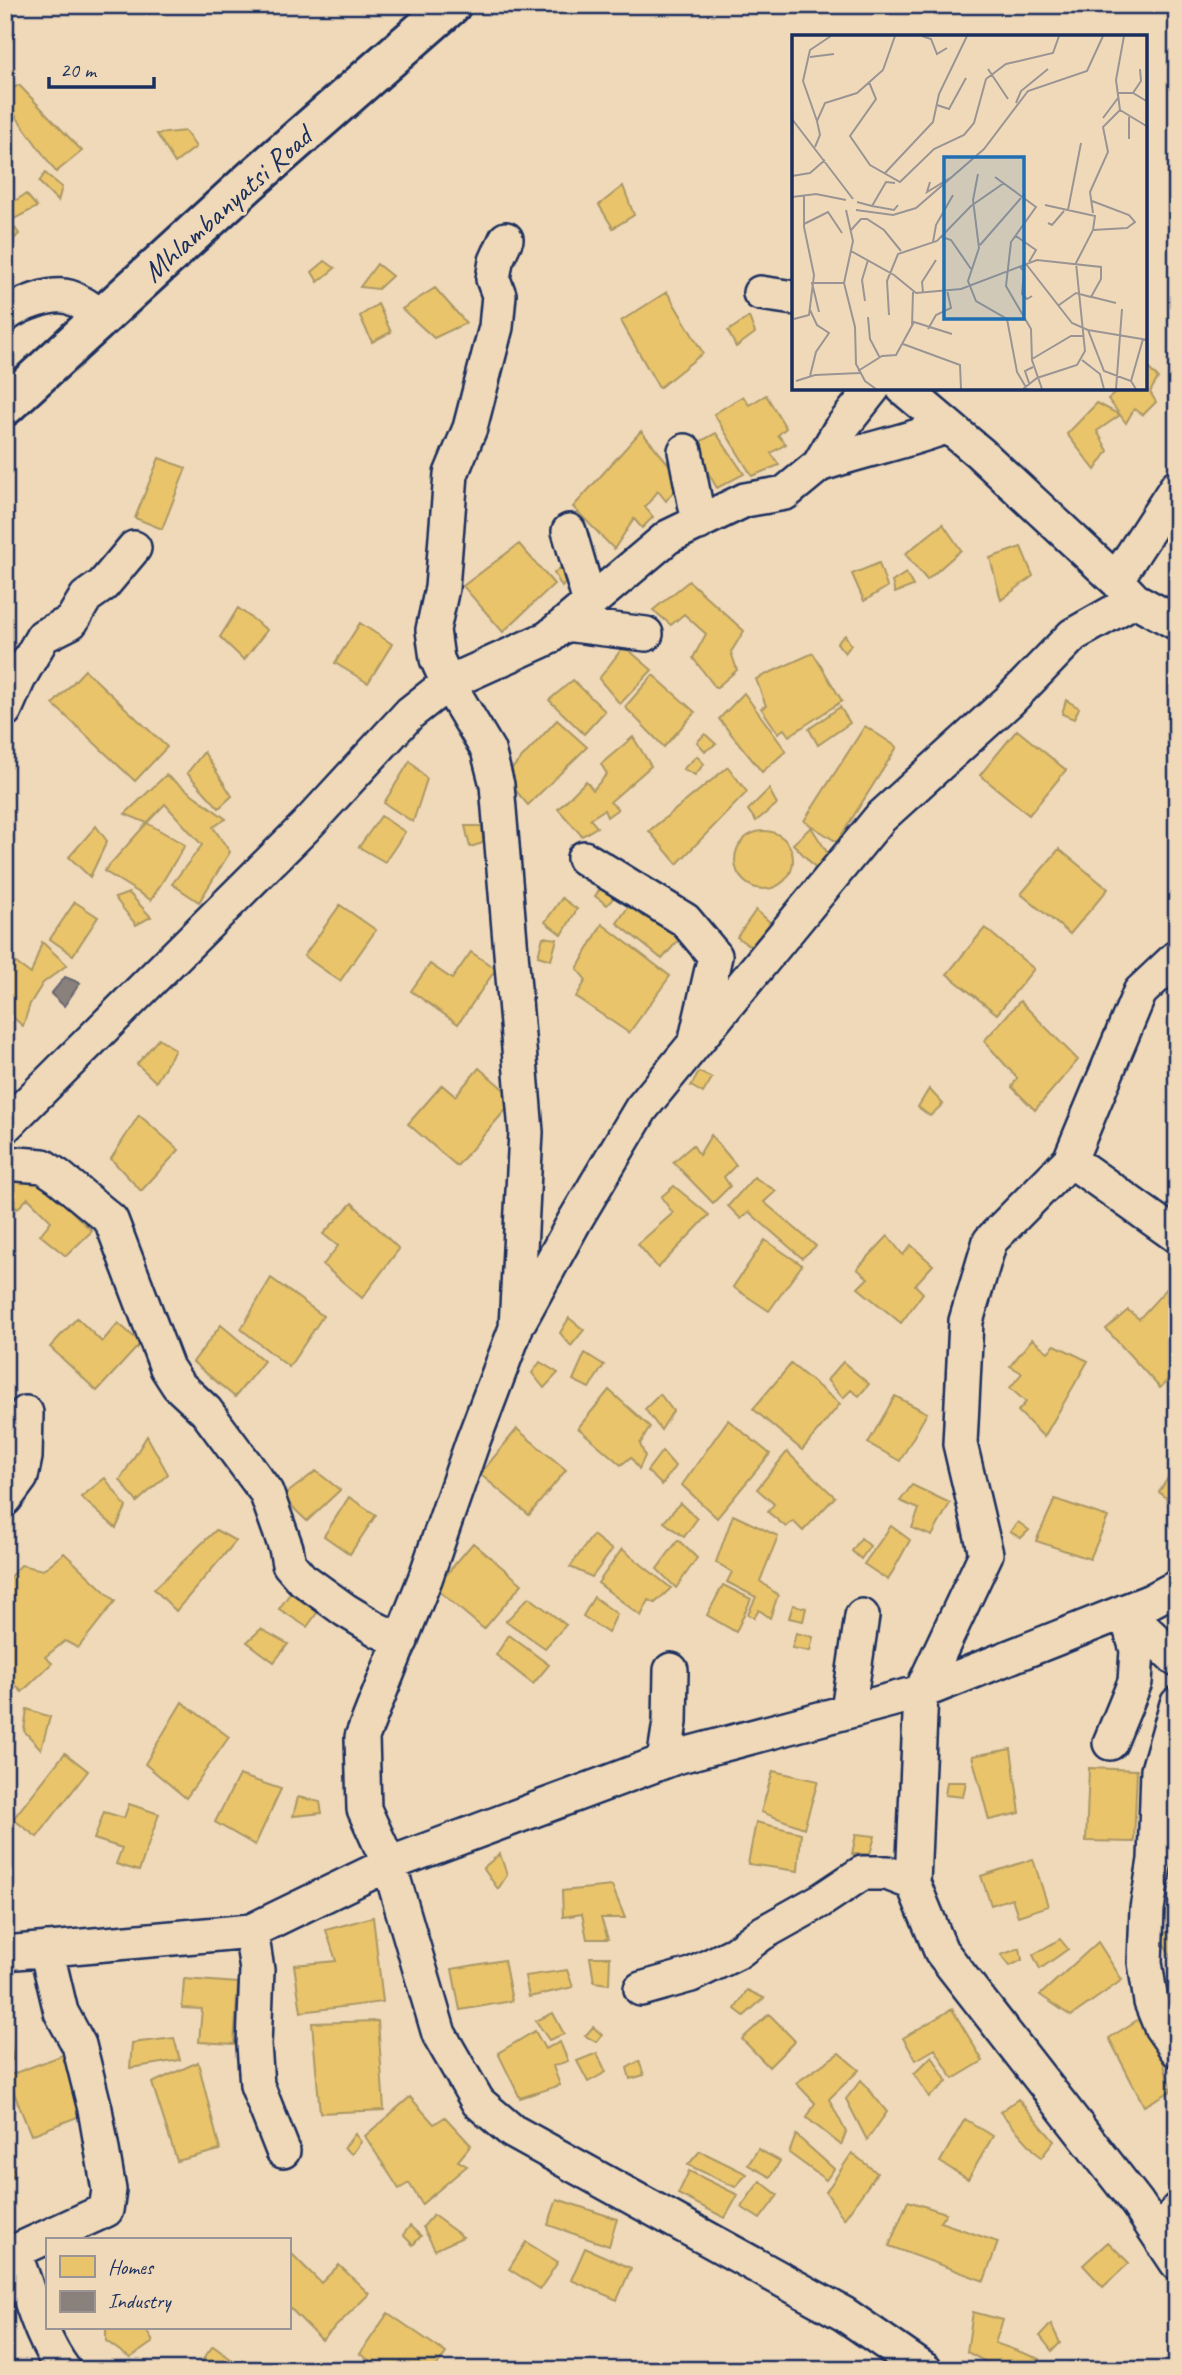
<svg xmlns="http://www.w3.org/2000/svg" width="1182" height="2375" viewBox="0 0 1182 2375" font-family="Caveat,sans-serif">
<rect width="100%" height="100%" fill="#efd9b8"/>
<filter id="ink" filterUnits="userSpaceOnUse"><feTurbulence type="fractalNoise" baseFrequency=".0143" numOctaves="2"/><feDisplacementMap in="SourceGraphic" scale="14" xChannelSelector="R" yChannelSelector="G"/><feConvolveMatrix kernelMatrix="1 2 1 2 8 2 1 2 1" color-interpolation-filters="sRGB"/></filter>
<g filter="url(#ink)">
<path fill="#e9c46a" stroke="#ab9766" stroke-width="2" d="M19,85L82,151L56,172L5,101V92Z
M185,131L196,147L175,163L157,134Z
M45,173L62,187L58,201L39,182Z
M623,186L634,215L613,228L599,205Z
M26,194L37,207L10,221L19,234L5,248V207Z
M325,261L335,268L318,282L312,272Z
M377,264L392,276L378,289L360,287Z
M435,288L466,323L434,338L402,309Z
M667,292L703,353L659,388L621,321Z
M378,304L391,332L372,342L360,316Z
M749,317L755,333L736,347L728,331Z
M1145,365L1158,378L1150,392L1156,402L1143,415L1134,409L1126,423L1108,399L1119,390L1118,388H1145Z
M766,395L786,428L778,435L786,444L771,453L779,465L752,476L714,414L743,396L749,405Z
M1097,403L1120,415L1097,431L1108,451L1095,470L1067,434Z
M641,431L682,480L666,501L658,491L645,507L653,517L642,528L634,519L614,549L573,507Z
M716,433L744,474L717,488L692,446Z
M159,458L186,468L162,529L135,518Z
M943,524L961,550L927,580L905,554Z
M519,544L554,584L503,632L463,586Z
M1021,547L1033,576L1001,600L990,558Z
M566,563L572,574L562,587L554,573Z
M879,563L887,587L864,601L852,574Z
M906,573L913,586L895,593L892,582Z
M689,581L744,631L731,652L737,670L716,688L693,658L706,634L684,614L671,625L653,610Z
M238,608L267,630L244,660L220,637Z
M360,623L392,644L368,683L335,663Z
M845,635L851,645L845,653L837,643Z
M624,646L652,670L620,704L599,679Z
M813,653L842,701L789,736L784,729L778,733L761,708L766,706L756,679Z
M85,670L167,747L135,781L53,704Z
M653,675L695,712L664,747L625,707Z
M573,680L605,711L584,734L549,700Z
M744,693L786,751L762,772L719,719Z
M1066,700L1079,708L1074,719L1062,714Z
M840,707L850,723L818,745L809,729Z
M557,720L587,747L528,805L504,777Z
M865,726L897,747L837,842L804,821Z
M1017,730L1066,770L1029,815L980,775Z
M705,734L716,744L705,751L697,742Z
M633,737L651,766L610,802L618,809L607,817L604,810L590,819L597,827L582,836L558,809L586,781L593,790L607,774L601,764Z
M204,752L232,796L219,808L187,773Z
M697,756L704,764L695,775L683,769Z
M410,761L427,779L413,822L384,803Z
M728,767L747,792L677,864L649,831Z
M166,775L226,819L213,827L230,852L199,902L172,884L202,845L165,804L147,823L125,814Z
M769,789L777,804L756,821L748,810Z
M381,816L405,832L385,862L359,847Z
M147,823L185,845L151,900L104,871Z
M96,826L107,841L90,877L69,857Z
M465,826H482L483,843L470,847Z
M811,827L830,857L818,870L793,844Z
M735 860a29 29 0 1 1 58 0a29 29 0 1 1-58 0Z
M1059,849L1108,889L1070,934L1021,894Z
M606,881L617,894L607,905L595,896Z
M129,893L151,917L136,925L115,898Z
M635,897L682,936L662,959L617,923Z
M562,898L577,909L562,935L545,922Z
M75,902L98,917L73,955L50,939Z
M340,905L376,930L340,981L304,956Z
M756,910L771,923L752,948L737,937Z
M602,924L670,976L629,1033L576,997L586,980L577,969Z
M985,928L1034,969L997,1014L947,974Z
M543,937L557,939L551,960L538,956Z
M42,942L67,965L43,983L30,1004L23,1026L8,1013L5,1017V955L31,974Z
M471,952L496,969L458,1024L411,991L430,964L452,979Z
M1020,1001L1078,1060L1035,1110L1012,1087L1017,1078L984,1041Z
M159,1038L175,1050L156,1082L137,1064Z
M479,1068L515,1099L457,1166L408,1124L442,1085L455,1096Z
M699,1072L712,1078L703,1093L691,1086Z
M929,1089L943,1104L930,1116L918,1107Z
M139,1115L179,1150L141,1191L111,1159Z
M711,1135L736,1165L724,1177L730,1186L713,1203L673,1162L693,1145L699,1155Z
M26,1167L92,1231L66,1256L40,1235L51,1221L28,1198L17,1209L5,1197V1181Z
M754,1177L776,1191L764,1202L816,1246L802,1258L749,1212L741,1219L728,1206Z
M674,1186L709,1215L658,1268L638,1244L673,1213L661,1197Z
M352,1203L399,1249L362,1298L323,1265L338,1246L323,1234Z
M888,1236L903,1255L911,1245L933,1265L915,1285L923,1293L901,1323L858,1288L868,1278L857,1269Z
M765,1240L802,1265L769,1311L733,1287Z
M271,1278L323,1316L289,1367L241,1329Z
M1171,1284L1177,1292V1319L1173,1322L1177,1326V1371L1160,1388L1106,1329L1128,1310L1139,1319Z
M77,1318L102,1342L118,1323L141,1343L97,1391L50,1347Z
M569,1318L584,1330L571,1346L560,1333Z
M221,1325L264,1361L235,1397L193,1362Z
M1032,1339L1048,1352L1055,1345L1088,1361L1044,1437L1018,1411L1026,1402L1010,1388L1022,1373L1010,1366Z
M585,1353L604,1365L589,1388L573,1380Z
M540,1362L558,1373L544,1388L532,1373Z
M843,1362L869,1384L859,1396L851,1390L843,1398L827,1380Z
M791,1364L840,1404L802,1450L753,1409Z
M609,1390L650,1427L640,1444L645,1456L639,1469L631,1457L621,1465L578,1428Z
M660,1394L673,1411L661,1430L645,1409Z
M895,1396L927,1413L900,1461L868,1443Z
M728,1420L770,1454L717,1518L682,1485Z
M517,1429L566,1470L529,1515L480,1474Z
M147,1436L168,1474L137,1502L120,1480Z
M662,1451L675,1466L662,1485L647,1471Z
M787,1452L835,1497L803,1531L793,1521L786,1527L768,1512L774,1504L757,1489Z
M1177,1464V1506L1159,1492Z
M316,1471L340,1490L307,1521L282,1497Z
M105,1478L126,1507L116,1528L81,1497Z
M912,1485L950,1503L932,1536L912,1528L919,1509L900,1501Z
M349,1497L376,1515L350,1554L324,1536Z
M1055,1499L1108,1517L1090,1559L1036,1541Z
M680,1503L697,1519L684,1537L664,1522Z
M733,1515L778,1536L760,1581L778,1595L770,1618L759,1610L754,1618L748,1614L756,1597L727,1582L732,1572L716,1562Z
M1018,1522L1029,1530L1021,1538L1010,1532Z
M891,1526L910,1540L888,1580L864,1564Z
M216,1530L236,1541L176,1611L154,1589Z
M593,1535L612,1550L592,1577L570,1567Z
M861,1538L870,1546L861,1559L852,1551Z
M678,1540L697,1558L676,1588L657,1569Z
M473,1543L522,1584L484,1629L435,1588Z
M622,1549L671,1588L655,1603L649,1600L641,1616L598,1583Z
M64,1553L115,1601L78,1648L65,1641L45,1657L52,1663L22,1692L5,1675V1582L21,1565L43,1570Z
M723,1585L751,1599L736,1632L707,1615Z
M291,1592L319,1610L307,1627L279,1609Z
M529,1597L566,1625L545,1648L506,1621Z
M594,1597L617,1614L608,1633L583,1616Z
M793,1605L806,1608L803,1621L789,1618Z
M261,1629L288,1644L274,1662L247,1642Z
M796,1633L813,1637L810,1651L792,1648Z
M509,1635L549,1665L533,1684L496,1655Z
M182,1702L229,1737L186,1798L145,1764Z
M27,1709L50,1717L41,1749L24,1731Z
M1011,1749L1020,1813L989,1820L972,1756Z
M65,1753L88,1771L37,1837L13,1819Z
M1089,1768L1137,1770L1134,1842L1086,1841Z
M773,1771L818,1781L804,1828L761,1812Z
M239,1775L281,1789L255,1845L215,1822Z
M947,1782H966L963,1797L945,1795Z
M298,1797L320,1802L322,1813L293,1816Z
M129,1804L159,1814L139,1871L116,1864L122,1848L94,1839L104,1812L124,1818Z
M756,1822L801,1833L798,1871L748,1864Z
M856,1834L875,1836L870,1854H852Z
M500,1854L507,1875L498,1889L483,1868Z
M1033,1859L1048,1906L1018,1916L1012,1898L991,1905L981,1876Z
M612,1886L625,1918H601L608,1939H587L582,1914L563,1917L562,1891Z
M373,1917L383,2002L301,2012L294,1965L336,1961L326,1930Z
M1171,1931L1177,1941V1967L1159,1935Z
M1060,1939L1068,1949L1040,1969L1033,1955Z
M1098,1942L1122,1980L1071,2016L1040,1995Z
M1020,1948L1022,1960L1010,1966L1001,1955Z
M590,1957H610L609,1984L594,1982Z
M504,1960L512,2001L460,2010L452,1969Z
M567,1970L573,1987L529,1997L525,1976Z
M184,1979L238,1983L234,2044L199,2042L202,2009L182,2008Z
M747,1990L764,1998L744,2016L735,2009Z
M952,2009L983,2061L953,2079L935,2049L916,2060L903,2038Z
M5,2012L13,2060L5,2061Z
M1150,2012L1171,2091L1144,2106L1109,2038Z
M553,2013L564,2034L549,2040L536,2021Z
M769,2014L795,2041L769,2067L742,2039Z
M378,2021L384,2110L320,2113L312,2023Z
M593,2027L602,2035L596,2042L585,2036Z
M535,2031L545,2049L560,2042L568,2061L553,2066L560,2085L520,2098L498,2053Z
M174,2038L180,2060L130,2068L132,2043Z
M597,2053L606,2072L588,2082L577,2061Z
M839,2053L859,2070L829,2099L846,2132L841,2145L807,2118L815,2103L796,2083Z
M63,2055L85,2114L31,2135L7,2076Z
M932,2056L947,2082L929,2097L914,2074Z
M639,2061L644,2075L630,2079L627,2068Z
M198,2062L220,2150L177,2161L152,2083Z
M861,2080L887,2112L867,2140L846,2099Z
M410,2097L434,2124L445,2117L471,2145L458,2161L467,2166L422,2204L409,2183L399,2189L365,2136Z
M1018,2099L1054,2141L1041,2158L1000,2112Z
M965,2119L993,2136L968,2179L940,2162Z
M355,2134L361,2142L352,2154L344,2148Z
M796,2135L834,2169L826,2180L789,2153Z
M5,2144L15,2175L5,2178Z
M758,2149L780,2161L770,2177L748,2165Z
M700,2151L747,2174L735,2187L688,2165Z
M852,2153L877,2173L844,2219L826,2192Z
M689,2171L738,2195L725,2218L678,2194Z
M760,2181L778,2195L760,2219L741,2207Z
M557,2199L617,2219L609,2246L548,2225Z
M908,2201L946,2213L940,2222L998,2242L984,2281L889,2246Z
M433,2215L463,2237L435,2250L423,2227Z
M410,2226L421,2236L413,2245L403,2235Z
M526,2242L558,2262L540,2289L509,2269Z
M1108,2242L1129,2263L1103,2287L1083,2265Z
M585,2248L631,2268L617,2300L571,2280Z
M289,2251L321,2283L339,2265L369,2294L322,2340L289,2307Z
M973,2312L1003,2320L995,2343L1040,2359L1031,2370H1001L967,2352Z
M388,2313L446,2353L434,2370H384L360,2354Z
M1051,2324L1060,2343L1052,2351L1040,2336Z
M106,2328H145L153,2342L130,2358L106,2341Z
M213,2346L246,2370H195Z
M1071,2362L1079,2370H1058L1056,2367Z"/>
<path fill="#8a817c" stroke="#696873" stroke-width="2" d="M65,977L80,983L64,1006L51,994Z"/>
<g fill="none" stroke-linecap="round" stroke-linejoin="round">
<defs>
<path id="minor" d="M506,239L496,261L493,279L499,295L496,327L470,428L451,474L442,588L433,630L437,659L448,683L488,750L497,785L526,1132L516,1328L473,1441L425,1579L362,1737L364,1809L389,1864L439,2034L478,2102L512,2131L844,2314L925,2370
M760,293L794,298
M5,315C19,305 51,292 69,297C80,300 93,311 103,317
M903,388L980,453L1116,580L1135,600L1177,623
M685,451L699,523
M819,465C862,450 906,442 948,426
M569,531L590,603
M1116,580L1177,486
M565,624L646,634
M5,710L19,678L43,636L71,622L86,597L103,585L134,548
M584,858L685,920L715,956L697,1035
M1177,957L1140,992L1070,1160L990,1241L966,1321L960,1444L986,1554L921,1692L913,1883L941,1951L1137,2203L1177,2263
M5,1126L306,826L410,713L448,683L548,638L668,537L745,500L785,493L819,465L839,431L873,388
M1070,1160L1177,1236
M5,1163L43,1166L58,1176L111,1220L167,1368L178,1385L206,1411L266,1492L286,1548L289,1564L301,1578L345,1610L378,1630L401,1641
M520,1320L574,1222L641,1109L880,818L1009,701L1073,635L1135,600
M5,1499L21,1477L25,1457L26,1413
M1129,1615L1177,1660
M1177,1704L1158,1770L1155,1860L1147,1909L1145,1962L1151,2002L1161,2027L1177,2050
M848,1711L862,1616
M1110,1743L1135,1682L1137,1650L1125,1611
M664,1761L670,1722L671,1670
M251,1931L257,1970L254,2045L257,2085L283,2151
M5,1953L251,1931L389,1864L676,1757L921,1692L1151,1601L1177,1587
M641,1989L691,1975L736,1953L761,1934L820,1901L862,1873H887L913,1883
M1163,2243L1177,2210
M14,2253C30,2292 38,2335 64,2370
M5,2256L106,2210L109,2190L95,2109L79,2045L61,2012L46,1949"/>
<path id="secondary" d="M5,406L248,183L451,5"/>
</defs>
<use href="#minor" stroke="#1b2f5e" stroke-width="38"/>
<use href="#secondary" stroke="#1b2f5e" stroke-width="44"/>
<use href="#minor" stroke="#efd9b8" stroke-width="33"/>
<use href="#secondary" stroke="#efd9b8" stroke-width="38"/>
</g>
</g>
<g text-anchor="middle" stroke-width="7" stroke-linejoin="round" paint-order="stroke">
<g font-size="30" fill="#1b2f5e" stroke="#efd9b8">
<text transform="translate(227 204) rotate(-42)" y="10">Mhlambanyatsi Road</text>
</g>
</g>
<g transform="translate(792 35)">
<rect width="355" height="355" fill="#efd9b8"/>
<path fill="none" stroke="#9a9594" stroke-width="2" d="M130,1L139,4L145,19L155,13M332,1L324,45L328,75L356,92M18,22L42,19M196,34L216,64M77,47L84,64L58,101L78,130L108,147L142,114L172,100L182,88L194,44L214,29L261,18L267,1M325,58H341L356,67M341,58L349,46L348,34M224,68L229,56L256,34M145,70L157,74L174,43M311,83L326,63M0,84L61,164M25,86L11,46L18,15L39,1M337,104V82M23,112L28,100L25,86L33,68L65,58L91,35L103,1M93,138L141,87L147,59L175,1M186,139L181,165L187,213L176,246L184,266L215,284L225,337L235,354M0,141L18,138L33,125M203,142L244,172L219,207L214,251L239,294L240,325L250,354M138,147L135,157L158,143M0,162L24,159L54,165M300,166L337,180L343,187L335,193L301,195M65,167L80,171L94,147L103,148M80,171L102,175L106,170M54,175L61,206L52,248L63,292L64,329L73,346L84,354M64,175L101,180L124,173L192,114L236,56L295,36L311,1M276,175L289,108M301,178L298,157L316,117L311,92L328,75M256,188L260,190L272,176M12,189L36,177L50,198M59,195L69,184H75L92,195L109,216M224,201L244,215L237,227M150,202L159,205L179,234M141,207L144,190L161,160M188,210L229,163M59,216L102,240L124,258L169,254L245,225L309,232V244L299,262L284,258L267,270M234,229L280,288L296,295L312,336L339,346L344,354M228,232L232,236L230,259L235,264L240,261M131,257L130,247L144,225M300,262L324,268M73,266L70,245L76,225M27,277L20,248H52M97,280L95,246L106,219L145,206L179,171L212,148M76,282L78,304L88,323M2,284L17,280L22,240L12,192V161M120,291L121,257M136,294L144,280L159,273L155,255M296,295L356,305M111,309L168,330L169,354M240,324L279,301H292M290,325L308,339L312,354M66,336L90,321L104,320L122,287L160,299M18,341L24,317L37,298L25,290L18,275M4,346L23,340L68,338M339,346L351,304M237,348L233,336L241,332M231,354L245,343L285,330L293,316L284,228L301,195L303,181L253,170M324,354L330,274"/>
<path fill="#1f6fb2" fill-opacity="0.15" stroke="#1f6fb2" stroke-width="3.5" d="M152,122H232V284H152Z"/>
<rect width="355" height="355" fill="none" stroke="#1b2f5e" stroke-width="3.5"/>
</g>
<rect width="1182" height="2375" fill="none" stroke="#efd9b8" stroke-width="28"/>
<rect x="14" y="14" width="1154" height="2347" fill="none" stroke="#1b2f5e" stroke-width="2.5" filter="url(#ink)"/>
<rect x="46" y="2238" width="245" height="91" fill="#efd9b8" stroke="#9a9594" stroke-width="2"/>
<rect x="60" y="2256" width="35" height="21" fill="#e9c46a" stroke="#9a9594" stroke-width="2"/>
<text x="108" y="2274" font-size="21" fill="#1b2f5e">Homes</text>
<rect x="60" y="2291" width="35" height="21" fill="#8a817c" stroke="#9a9594" stroke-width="2"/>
<text x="108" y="2308" font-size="21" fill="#1b2f5e">Industry</text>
<path d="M49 77v10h105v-10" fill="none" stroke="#1b2f5e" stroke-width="3.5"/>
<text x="60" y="77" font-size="21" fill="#1b2f5e" stroke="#efd9b8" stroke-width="5" paint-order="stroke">20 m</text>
</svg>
